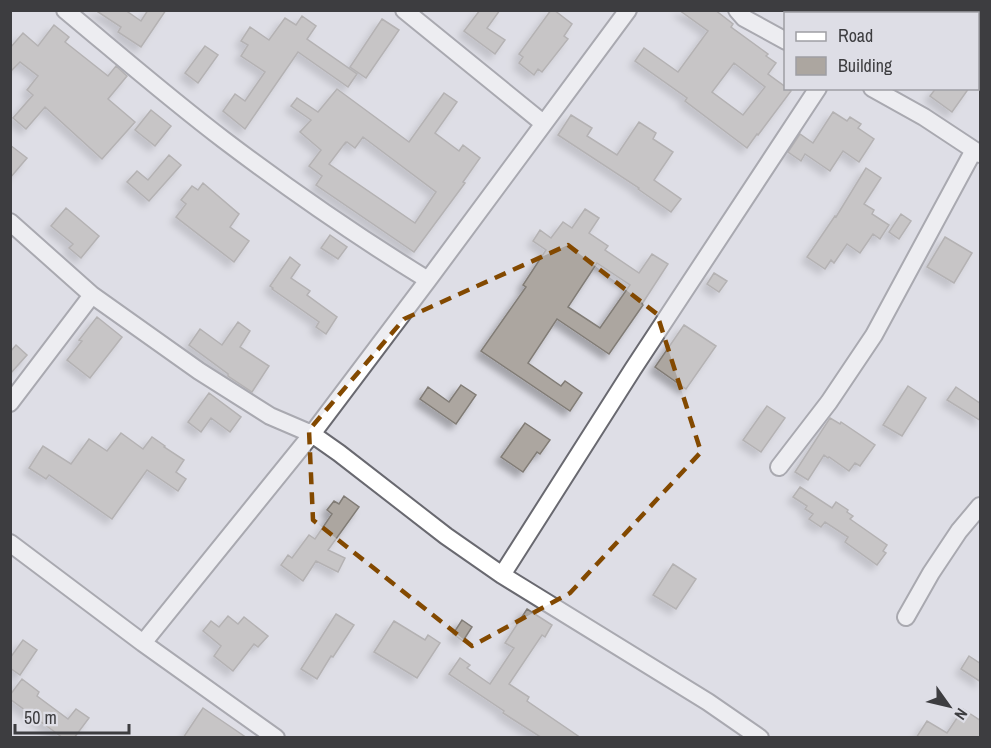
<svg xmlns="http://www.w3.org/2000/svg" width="991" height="748" viewBox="0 0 991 748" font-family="'Archivo Narrow',sans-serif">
<defs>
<filter id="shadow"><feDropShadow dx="-5.5" dy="5.5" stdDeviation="3" flood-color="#0004"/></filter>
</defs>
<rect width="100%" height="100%" fill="#dedee6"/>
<path fill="#aca6a0" stroke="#817c76" stroke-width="1.5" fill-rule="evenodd" filter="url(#shadow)" d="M95,10H125L141,21L148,10H166L141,47L118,32L121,27Z
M480,10H500L487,28L505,40L495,54L464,31Z
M551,10H554L572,24L564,36L568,39L542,72L538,69L534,75L519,63L523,57L519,54Z
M679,10H715L733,24L731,27L768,54L766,56L776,63L768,74L791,91L758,135L757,134L747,148L685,101L687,98L635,61L644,48L678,72L708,31ZM734,63L765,87L743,115L712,92Z
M302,16L316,26L307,39L357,74L348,87L298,52L245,129L223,111L235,94L245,101L265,72L241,56L248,45L241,41L250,27L269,40L285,18L296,25Z
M382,19L399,30L366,78L350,67Z
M54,25L69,37L65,42L108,76L116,66L127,76L108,99L135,122L102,159L45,107L26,129L13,118L33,95L27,90L38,76L20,62L10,72V48L23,33L38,46Z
M205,46L218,55L198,83L185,73Z
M936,88H969L952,112L930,96Z
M337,89L409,142L444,93L457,102L435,133L459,151L463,145L480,158L463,182L465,183L414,252L316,185L322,176L309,166L321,150L300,132L311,120L291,106L297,98L318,112ZM363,137L436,192L415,223L329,164L345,143V144L347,142L355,148Z
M151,110L171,126L155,146L135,130Z
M833,112L847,121L850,117L861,124L858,128L874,139L859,162L843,151L830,171L805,154L801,161L788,152L800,134L813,143Z
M571,115L592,128L587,136L617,155L639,122L656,133L653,139L673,152L654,180L681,199L671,212L638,189L639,188L558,135Z
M10,145L27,158L10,178Z
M169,155L181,165L149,201L127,182L137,171L148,180Z
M866,168L881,178L864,204L874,210L872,214L889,225L880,239L873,234L860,253L847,244L834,263L831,260L825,269L807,257L835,216L836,217Z
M203,183L239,214L230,227L249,241L234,262L176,217L186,204L181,200L192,186L198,190Z
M66,208L99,236L81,258L69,248L73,244L51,226Z
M585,209L599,218L589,233L608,246L605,250L639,273L652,254L668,264L642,304L643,305L609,354L557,319L528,363L561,386L565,381L582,393L570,411L481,351L526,287L523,285L546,250L533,241L540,230L551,238L563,222L572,228ZM597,263L630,285L600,328L568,307Z
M901,214L911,221L899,239L889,232Z
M330,235L347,247L338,259L321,248Z
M945,237L972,253L954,283L927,267Z
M290,257L300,265L291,278L310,291L307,295L337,317L326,334L316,327L319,322L272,289L273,288L270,286Z
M714,273L727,281L719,292L707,284Z
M97,317L122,337L90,378L67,360L82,341L79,340Z
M238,322L250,331L240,347L269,366L252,392L228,376V374L189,345L200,329L222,345Z
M684,325L716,346L686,389L655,367Z
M16,345L27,355L10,374V352Z
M461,385L476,395L456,424L420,399L428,387L449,402Z
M908,386L926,398L902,436L883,425Z
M956,387L981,404V421L947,400Z
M209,393L241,417L230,432L211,418L201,432L188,422Z
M767,406L785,418L761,452L743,440Z
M830,418L840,424L841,422L875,445L860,466L855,463L849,471L829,457L828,458L824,455L808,480L795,472Z
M525,423L550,440L540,454L537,452L523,472L501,457Z
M121,433L143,449L152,437L165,446L164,447L184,460L176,472L186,479L178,491L147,470L112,519L49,475L46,479L29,468L43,446L71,464L89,439L107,451Z
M800,487L832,508L836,502L848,510L847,512L853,516L850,519L887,545L883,551L886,553L877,565L845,542L848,537L825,522L821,527L809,519L813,514L805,509L807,506L793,497Z
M344,496L359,507L328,550L345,558L338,572L316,561L303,581L281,565L288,555L292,558L309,535L315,539L332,514L327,510L334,501L339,504Z
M673,564L696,579L676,609L653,595Z
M527,609L552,625L545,637L542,635L509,684L529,697L527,701L581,738H542L503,713L504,711L449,674L460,658L470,665L467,668L490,684L514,648L505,643Z
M336,614L354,625L333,657L331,656L317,679L301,669Z
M228,616L238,624L244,617L268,636L258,647L254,644L233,671L214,656L221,646L203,631L211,621L219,627Z
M462,620L472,627L463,641L453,634Z
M394,621L425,640L428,635L440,643L417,678L374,652Z
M23,640L37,650L20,675L10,668V658Z
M969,656L981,664V682L961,669Z
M22,679L39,692L37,696L68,719L76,709L89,718L74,738H63L10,699V695Z
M203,708L247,738H183Z
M963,709L981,721V738H916L927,721L947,733Z"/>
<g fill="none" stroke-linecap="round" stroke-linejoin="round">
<defs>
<path id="minor" d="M65,10C118,54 170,99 224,140C290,190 358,237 428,280
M404,10L543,123
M737,10L744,18L786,41
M872,88L924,117L980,154
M10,222L92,295L199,371L270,416L312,434L339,453L446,536L502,575L708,702L760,738
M10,403L92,295
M779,467L829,402L874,335L974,150
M10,543L143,643L276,738
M502,575L633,369L818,88
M906,617L931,573L959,531L980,506
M143,643L312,434L428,280L628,10"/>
</defs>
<use href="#minor" stroke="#696970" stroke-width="20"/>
<use href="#minor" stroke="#fff" stroke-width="16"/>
</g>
<path d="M0 0H991V748H0ZM568,245L657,314L701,452L570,593L472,646L313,520L309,430L404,319Z" fill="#dedee6" fill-opacity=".55" fill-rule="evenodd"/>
<path fill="none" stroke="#834900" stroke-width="4.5" stroke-dasharray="12 8" stroke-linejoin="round" d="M568,245L657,314L701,452L570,593L472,646L313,520L309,430L404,319Z"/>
<rect width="991" height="748" fill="none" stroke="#3d3d40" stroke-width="24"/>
<rect x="784" y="12" width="195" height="78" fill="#dedee6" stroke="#9e9ea4" stroke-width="1.5"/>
<rect x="796" y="32" width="30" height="9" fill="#ffffff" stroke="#9e9ea4" stroke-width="1.5"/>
<text x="838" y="42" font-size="18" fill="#3d3d40">Road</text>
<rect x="796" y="57" width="30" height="18" fill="#aca6a0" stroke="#9e9ea4" stroke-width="1.5"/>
<text x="838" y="72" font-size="18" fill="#3d3d40">Building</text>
<g transform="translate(949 706) rotate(124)" stroke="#dedee6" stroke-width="4.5" paint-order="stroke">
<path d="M0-4.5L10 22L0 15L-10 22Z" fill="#3d3d40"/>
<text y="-9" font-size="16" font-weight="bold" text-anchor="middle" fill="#3d3d40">N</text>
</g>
<path d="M15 724v9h114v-9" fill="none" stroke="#3d3d40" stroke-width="3"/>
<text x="24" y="724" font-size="18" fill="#3d3d40" stroke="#dedee6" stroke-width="4.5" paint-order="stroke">50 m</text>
</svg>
